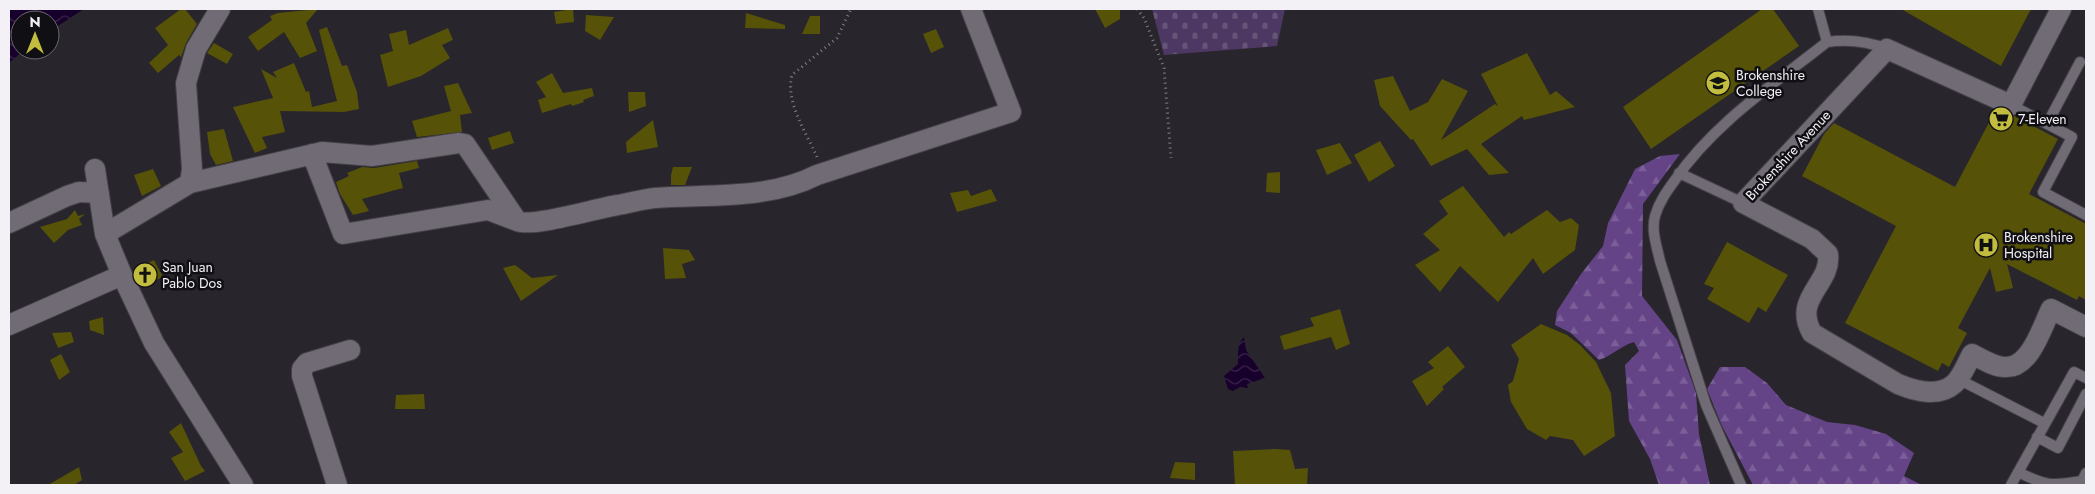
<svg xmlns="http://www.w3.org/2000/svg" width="2095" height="494" viewBox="0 0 2095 494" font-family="Jost,sans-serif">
<defs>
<pattern id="forest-firs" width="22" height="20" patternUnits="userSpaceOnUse" patternTransform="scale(1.25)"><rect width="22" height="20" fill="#644486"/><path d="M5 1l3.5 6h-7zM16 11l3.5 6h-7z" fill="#7b5f98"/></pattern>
<pattern id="cemetery-stones" width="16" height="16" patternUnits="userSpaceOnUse" patternTransform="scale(1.25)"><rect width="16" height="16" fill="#4c3862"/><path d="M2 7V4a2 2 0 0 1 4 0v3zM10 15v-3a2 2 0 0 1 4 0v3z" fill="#665579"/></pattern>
<pattern id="water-waves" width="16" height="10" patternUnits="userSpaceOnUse" patternTransform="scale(1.25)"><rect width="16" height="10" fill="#18002c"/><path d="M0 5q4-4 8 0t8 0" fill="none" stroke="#3a264b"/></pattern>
</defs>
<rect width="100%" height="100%" fill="#28252d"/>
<path fill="url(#forest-firs)" d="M1680,154L1643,204L1642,296L1677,340L1696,393L1699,434L1710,485H1659L1650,459L1629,421L1625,365L1639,351L1634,342C1620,346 1612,356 1599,360L1571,333L1555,325L1557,311L1581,274L1603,246L1608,223L1635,169L1660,156Z
M1720,367H1745L1767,383L1786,405L1827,422L1855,425L1886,434L1914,453L1904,476L1922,485H1753L1722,426L1707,389Z"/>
<path fill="url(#cemetery-stones)" d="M1152,9H1285L1277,46L1164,55Z"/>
<path fill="url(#water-waves)" d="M9,9H84L50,31V20H20V50H24L9,63Z
M1244,337L1246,350L1265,378L1247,384L1248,388L1240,387L1233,391L1228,389L1224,376L1238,364C1238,355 1237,343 1244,337Z"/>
<path fill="#565208" d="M181,9H185L197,24L186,43L181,57L179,55L158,73L149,63L168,45L155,28Z
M318,9L306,23L317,51L300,58L284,32L258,51L248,37L272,20L270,16L278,13Z
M573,9L574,22L556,24L554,12Z
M1095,9H1120V19L1105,28Z
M1762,9H1773L1799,46L1651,149L1623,107Z
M1901,9H2031L2001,66Z
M746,13L785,25V29L745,28Z
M586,15L614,17L600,40L585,31Z
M810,16H820V34H802Z
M327,27L342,66L347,65L357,92L359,109L344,112L280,111L285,132L262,137L267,148L255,153L233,107L273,98L261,69L277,78L273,72L294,63L306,92L309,91L312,107L337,101L319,30Z
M448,28L453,40L442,45L450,58L421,76L388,87L380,55L393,51L389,34L406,30L409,45Z
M936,29L944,47L931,53L923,34Z
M214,43L233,54L227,64L207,53Z
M1527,53L1550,95L1556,91L1575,107L1524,120L1522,116L1481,144L1509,173L1489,175L1467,149L1431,166L1413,139L1411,140L1380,106L1374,80L1393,76L1410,111L1428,102L1442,79L1468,91L1441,140L1495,104L1498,106L1481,74Z
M552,73L563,93L592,88L594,96L583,100L584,102L572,106L571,104L542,113L538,100L546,97L536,82Z
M458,83L472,113L460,115L462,132L417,137L412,121L451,111L444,86Z
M628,92H645L646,106L629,112Z
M1995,111L2007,116H2014L2058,139L2029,194L2086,224V300L2079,296L2077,300L2007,264L2013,288L1996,292L1990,268L1958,328L1967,333L1949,367L1942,363L1938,371L1845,323L1896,226L1802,176L1824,134L1834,123L1955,187Z
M653,120L658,147L627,153L626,142Z
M224,129L233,161L216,165L210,154L207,132Z
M510,131L514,143L492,150L488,138Z
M1380,141L1395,166L1369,182L1354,155Z
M1340,143L1352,163L1327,175L1316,150Z
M417,161L419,168L399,173L403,188L362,199L369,211L353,215L340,194L336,182L349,176L347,173L362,167L374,168Z
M673,167H692L685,185H671V175Z
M153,169L161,186L142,196L134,175Z
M1280,172V193L1266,192L1267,173Z
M1463,186L1504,237L1509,232L1511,234L1547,210L1560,222L1571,218L1579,225L1575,250L1543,274L1533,258L1498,302L1460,266L1440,292L1415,265L1440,250L1423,234L1448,214L1439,201Z
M991,189L997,201L957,212L950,193L968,190L971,196Z
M75,210L78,216L85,214L79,219L82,225L68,230L54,243L40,227L67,219Z
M1727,242L1788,275L1766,312L1758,307L1749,323L1707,299L1714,288L1704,284Z
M663,248L689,250L695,260L682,264L686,278L665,279Z
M154,260L163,277L141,287L133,270Z
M515,265L532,278L558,275L521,301L503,268Z
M1340,309L1350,344L1336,350L1331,337L1284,350L1280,336L1314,326L1310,318Z
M103,317L104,335L90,330L89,321Z
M1541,324L1567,335L1580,345L1596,362L1611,393L1615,436L1584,456L1573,440L1550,436L1546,440L1527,429L1511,402L1508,385L1513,381L1519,359L1511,345Z
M71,332L74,342L58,348L52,333Z
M1448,346L1465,367L1442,387L1444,389L1427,406L1412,381L1434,368L1428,362Z
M61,354L70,372L59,380L50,360Z
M424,394L425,409H395L396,395Z
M181,423L201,466L205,471L185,481L171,458L183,452L169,432Z
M1275,449L1290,450L1295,469L1308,468L1307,485H1235L1233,451Z
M1175,462L1195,463V480L1170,478Z
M79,467L82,480L74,485H48Z"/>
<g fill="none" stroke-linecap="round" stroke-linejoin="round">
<defs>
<path id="lane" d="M1818,9L1827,42
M1827,42C1849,39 1867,41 1887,49
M2011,105L2072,137L2043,192L2086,215
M2047,124L2080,62
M1679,173L1743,203
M1958,379L2044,423
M2037,437L2058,448L2086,394
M2018,472C2046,486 2051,486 2082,481L2086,473
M1741,485L1706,405L1660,261C1657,247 1651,231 1655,216C1659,202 1667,191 1675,180C1714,123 1774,84 1827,42
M2011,485L2074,372L2086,378"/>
<path id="street" d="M2061,9L2011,105L1887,49L1743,203L1812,239L1828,254C1832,284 1792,298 1812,333L1898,384C1915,391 1938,398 1954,384C1962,377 1967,363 1972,354C1982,359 1994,367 2005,367C2030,369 2042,327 2051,309L2086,327
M312,154L343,234L488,210L517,221
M95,169L105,234L122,275L154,343L243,485
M190,183L192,169L186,83L196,49L220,9
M9,223L67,196L79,192L99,193
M105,234L190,183L322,152L372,156L459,143L465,144L517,221C532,228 597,208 618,205C630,203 643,199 655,198C709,194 768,200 817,175L1011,112L971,9
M9,325L122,275
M337,485L302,376V369L307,363L350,350"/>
</defs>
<use href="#lane" stroke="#434046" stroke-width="12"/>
<use href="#street" stroke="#434046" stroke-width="22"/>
<path stroke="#838087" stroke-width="3" stroke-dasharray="1 4" stroke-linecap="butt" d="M1137,9L1144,18L1164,68L1171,158
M817,157C806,132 785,102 792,75L837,38L851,9"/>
<use href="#lane" stroke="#706b75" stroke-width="10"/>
<use href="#street" stroke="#706b75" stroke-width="20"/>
</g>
<defs>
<symbol id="university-disc" viewBox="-11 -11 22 22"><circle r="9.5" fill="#c2bd3f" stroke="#100f13"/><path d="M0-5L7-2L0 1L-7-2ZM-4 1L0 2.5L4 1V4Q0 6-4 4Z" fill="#111"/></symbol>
<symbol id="supermarket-disc" viewBox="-11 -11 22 22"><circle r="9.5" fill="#c2bd3f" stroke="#100f13"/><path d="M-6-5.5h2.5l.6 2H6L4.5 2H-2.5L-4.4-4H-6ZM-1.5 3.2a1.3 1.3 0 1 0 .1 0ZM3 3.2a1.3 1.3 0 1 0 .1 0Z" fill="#111"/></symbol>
<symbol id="hospital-disc" viewBox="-11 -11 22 22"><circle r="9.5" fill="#c2bd3f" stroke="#100f13"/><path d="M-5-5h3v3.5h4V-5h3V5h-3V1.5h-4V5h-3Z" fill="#111"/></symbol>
<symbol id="church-disc" viewBox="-11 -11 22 22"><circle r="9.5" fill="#c2bd3f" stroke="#100f13"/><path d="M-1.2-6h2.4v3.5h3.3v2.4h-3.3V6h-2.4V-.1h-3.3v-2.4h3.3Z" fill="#111"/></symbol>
</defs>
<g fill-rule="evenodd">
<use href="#university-disc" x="1704" y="69" width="28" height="28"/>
<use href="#supermarket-disc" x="1987" y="105" width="28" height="28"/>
<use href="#hospital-disc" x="1972" y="231" width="28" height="28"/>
<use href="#church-disc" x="131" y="261" width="28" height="28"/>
</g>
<g text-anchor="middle" stroke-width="5" stroke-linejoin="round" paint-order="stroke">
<g font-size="14" fill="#f3f0f6" stroke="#100f13" text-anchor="start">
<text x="1736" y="80">Brokenshire<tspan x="1736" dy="16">College</tspan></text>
<text x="2018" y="124">7-Eleven</text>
<text x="2004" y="242">Brokenshire<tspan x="2004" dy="16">Hospital</tspan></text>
<text x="162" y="272">San Juan<tspan x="162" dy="16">Pablo Dos</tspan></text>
</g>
<g font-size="14" fill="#f3f0f6" stroke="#100f13">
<text transform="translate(1788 155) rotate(-47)" y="5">Brokenshire Avenue</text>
</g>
</g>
<rect width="2095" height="494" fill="none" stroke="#f3f0f6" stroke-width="20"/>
<g transform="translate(35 35)"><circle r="24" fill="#100f13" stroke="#6b696e"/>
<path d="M0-4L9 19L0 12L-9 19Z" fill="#c2bd3f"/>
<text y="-8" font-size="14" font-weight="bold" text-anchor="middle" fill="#f3f0f6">N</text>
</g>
</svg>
